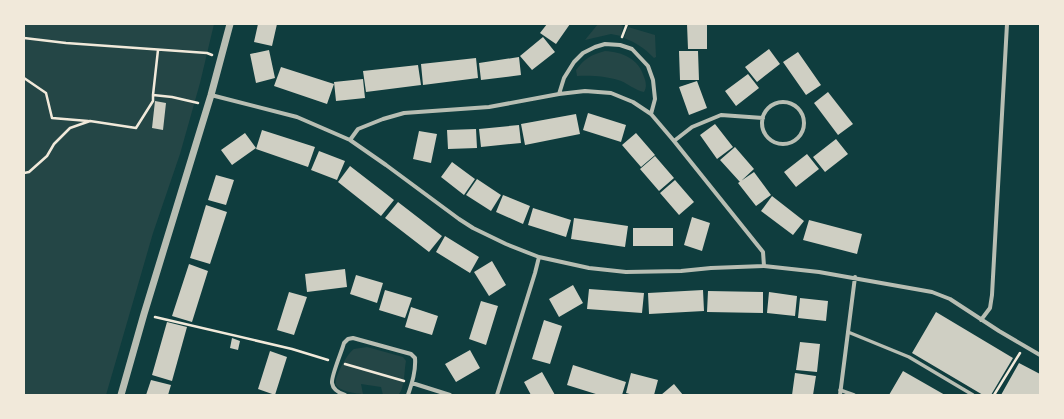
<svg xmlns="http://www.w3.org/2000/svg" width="1064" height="419" viewBox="0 0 1064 419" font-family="'Exo 2',sans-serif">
<rect width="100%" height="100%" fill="#0f3d3e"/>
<path fill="#244646" d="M24,24H214L200,83L180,154L153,233L106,395H24Z
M598,24H618L623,26L621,36L611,34L585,40Z
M628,27L655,35L656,57L654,58C644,48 637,43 624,38Z
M605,51C623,52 639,59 644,77C646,82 647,87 644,92C636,91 626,82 618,80C607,76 588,75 577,76L576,70C585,58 591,55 605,51Z
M367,347L403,357L406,361C404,371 405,389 398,395H383L381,387L361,384L363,394C357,394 339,391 336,385C333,379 348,352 354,349C358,348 363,348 367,347Z"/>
<path fill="#cfcfc3" d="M258,24H277L272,46L254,42Z
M547,24H570L556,44L540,33Z
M687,24H707V49H688Z
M543,37L555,52L532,70L520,56Z
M769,49L780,64L757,82L745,67Z
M269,50L275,78L256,83L250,54Z
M679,51H698L699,80H680Z
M798,52L821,85L806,95L783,62Z
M519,57L521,75L481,80L479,63Z
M476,58L478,78L423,85L421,64Z
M418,65L421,85L366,92L363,71Z
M281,67L334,84L327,104L274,86Z
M748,74L759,88L736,106L725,91Z
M363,79L365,98L336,101L334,82Z
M697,81L707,108L689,115L679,87Z
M828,92L853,124L838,135L814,103Z
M155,101L166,103L163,130L152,128Z
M588,113L626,125L621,142L583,130Z
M576,114L580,134L525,145L521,124Z
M715,124L733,147L717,159L700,135Z
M519,125L521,143L481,147L479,129Z
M476,129L477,148L448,149L447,130Z
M262,130L315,147L308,167L256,149Z
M419,131L437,134L431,163L413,159Z
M245,133L256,148L232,165L221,150Z
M636,133L655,155L641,167L622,145Z
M836,139L848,154L825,172L813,157Z
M735,147L754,169L740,182L720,160Z
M319,151L345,161L337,180L311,170Z
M807,154L819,169L796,187L784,172Z
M655,156L674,178L659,191L640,169Z
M452,162L475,179L464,195L441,177Z
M350,166L394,200L381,216L338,182Z
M754,172L771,195L756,206L738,183Z
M216,175L234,180L226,205L208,200Z
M477,179L501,195L491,211L466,195Z
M675,180L694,202L679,215L660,193Z
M503,195L530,206L523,224L496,212Z
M772,196L804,221L793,235L761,211Z
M398,202L442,236L429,252L385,218Z
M206,205L227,212L210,264L190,258Z
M533,208L571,220L566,237L528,225Z
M692,217L710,223L702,251L684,245Z
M574,218L628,226L625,247L571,239Z
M809,220L862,234L857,254L803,240Z
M633,228H673V246H633Z
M445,236L479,257L470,273L436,252Z
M492,261L506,285L489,296L474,272Z
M189,264L208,271L192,322L172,316Z
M345,269L347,287L307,292L305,274Z
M356,275L383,283L377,303L350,294Z
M573,285L583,303L559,317L549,299Z
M589,289L644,293L642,313L587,309Z
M385,290L412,298L405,318L379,310Z
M703,290L704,311L649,314L648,293Z
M708,291L763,292V313L707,312Z
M289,292L307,297L294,335L277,330Z
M769,292L797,296L795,316L767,313Z
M800,298L828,301L826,321L798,318Z
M481,301L498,306L486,345L469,339Z
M411,307L438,316L432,335L405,327Z
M936,312L1013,358L991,395H983L912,353Z
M544,320L562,326L550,364L532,359Z
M167,322L187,327L172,381L152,375Z
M232,338L240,341L238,350L230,348Z
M800,342L820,344L817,372L796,370Z
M470,350L480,368L456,382L445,364Z
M270,351L287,357L275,395L258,389Z
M1019,363L1040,374V395H1001Z
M573,365L626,382L622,395H599L567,385Z
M903,371L945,395H889Z
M542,372L555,395H531L524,382Z
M631,373L658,380L654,395H633L626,393Z
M795,373L816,376L813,395H792Z
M151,380L171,385L168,395H146Z
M674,384L683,395H661Z"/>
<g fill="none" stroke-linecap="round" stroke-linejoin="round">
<path stroke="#f1e9da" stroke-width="2.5" d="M622,37L627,24
M24,38L66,43L207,53L212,55
M24,78L46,93L52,118L88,121
M153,95L158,50
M24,173L29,172L47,156L54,144L70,128L90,121L136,128L153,101V95L172,97L198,103
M155,317L292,349L328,360
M345,364L404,381
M994,395L1020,353"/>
<path stroke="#b8beb3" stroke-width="3.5" d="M848,332L909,357L973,395
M840,390L854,395"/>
<path stroke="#b8beb3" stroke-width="4" d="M559,94L564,78L574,62L583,53L595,47L605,44L620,45L632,49L648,66L653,80L655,99L651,114
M211,95L297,117L350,140L386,165L459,219L473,228L506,244L539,257L589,268L626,272L681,271L711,268L764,266L819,272L932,292L950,299L999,331L1040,355
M762 123a21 21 0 1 1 42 0a21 21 0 1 1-42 0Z
M350,140L358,129L383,119L404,113L489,107L559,94L585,91L611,93L633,102L651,114L674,141L763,252L764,266
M674,141L692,127L721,115L763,118
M981,320L990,308L992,295L1007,24
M412,383L450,395
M345,395C339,393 333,390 332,383C331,376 342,351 344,343L348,339L353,338L411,354L415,358C416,371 412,383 408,395
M497,395L535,273L539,257
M840,395L855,277"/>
<path stroke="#b8beb3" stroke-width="7" d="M121,395L144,314L211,95L230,24"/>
</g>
<rect width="1064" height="419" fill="none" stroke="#f1e9da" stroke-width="50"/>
</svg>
